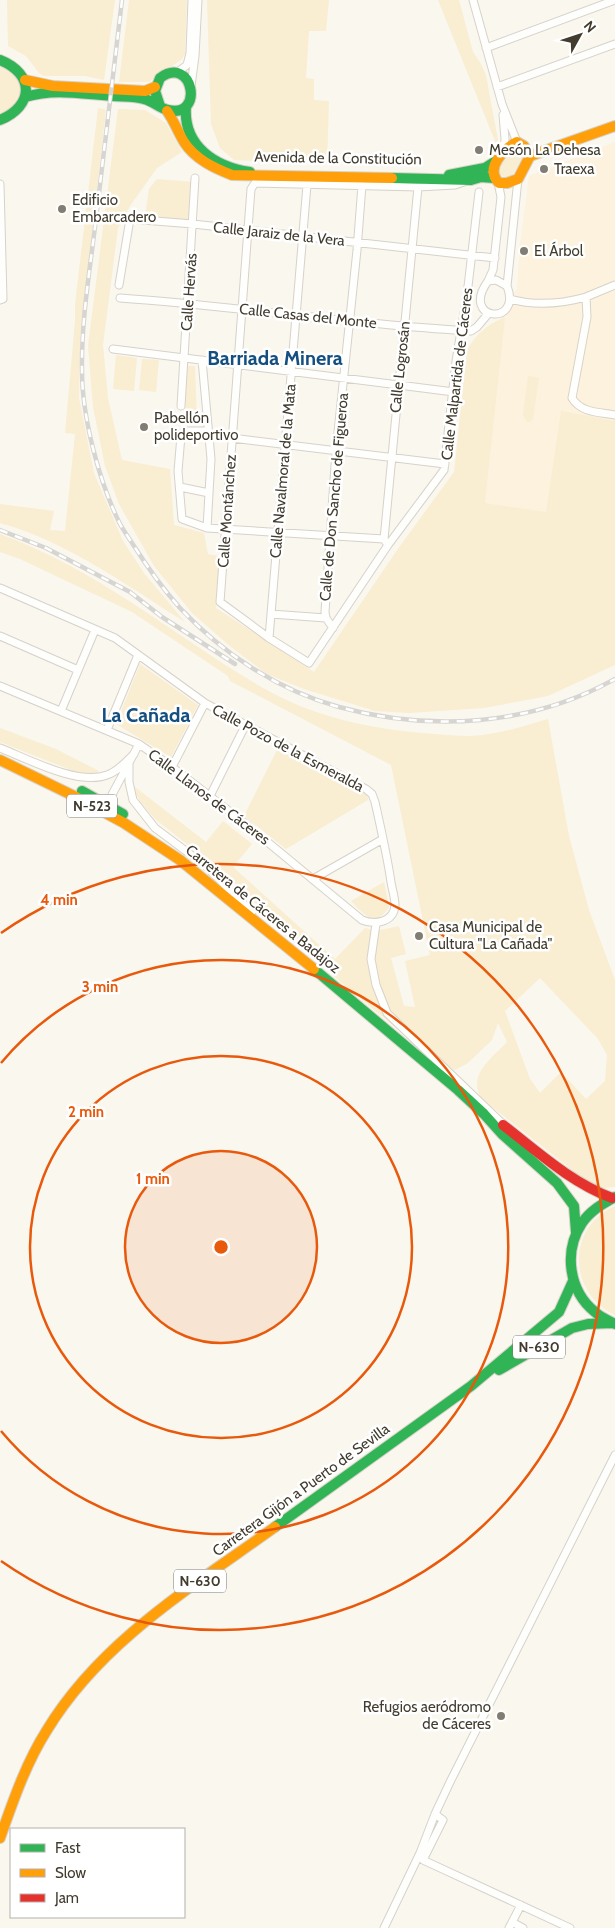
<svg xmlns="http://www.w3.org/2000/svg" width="615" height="1928" viewBox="0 0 615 1928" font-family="Cabin,sans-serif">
<rect width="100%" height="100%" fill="#faf7ef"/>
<path fill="#fcf2dd" d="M615,142V421L561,412L546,512L485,503L506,307L517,289L520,244L529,176Z"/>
<path fill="#f9edd2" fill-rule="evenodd" d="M7,0H115L104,80L85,76H44L39,73L26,56L8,46Z
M129,0H187L185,54L182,59L149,82H119Z
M207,0H329L326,31H309L306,78L314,79V100L329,101L327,163L234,160L220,148L211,124Z
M438,0H459L473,52L481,64L486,75L498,140L497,146Z
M0,67C28,72 28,108 0,113Z
M98,108L106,110L80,340L79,398L94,473L123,541L144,573L185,622C126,585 68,542 0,523V504L54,511L50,530L65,531L75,434L65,433L75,321V304Z
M118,109L145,110L166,123L182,152L157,168L130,206L118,228L103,345L108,398L122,460L170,469L174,525L204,533L208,554L224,557L216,608L314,672L400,546L454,472L467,350C476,334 488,324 505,317L485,503L546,512L561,411L615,421V665L548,696L484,708L409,713L375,711L304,689L267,674L231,647L192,613L154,566L119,504L105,466L93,407L88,346Z
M511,149H519L524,155L521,162L509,179L503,178L498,172L500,165Z
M157,179L194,182L191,221L145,216L149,189Z
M116,355L137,358L134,391L113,389Z
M142,359L159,360L156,392L139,390Z
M187,366H195L197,421L185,420Z
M528,376L539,378L533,419L530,422H527L523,415Z
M0,534C99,570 174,636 263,688C312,716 366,728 422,733C438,734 455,736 471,736C497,735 524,726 548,719L569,836L589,910L615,980V1187L603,1188L585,1180L482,1099C466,1076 492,1058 507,1042L498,1023L492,1040L468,1063L455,1070L443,1067L331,974L224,873L155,819L140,801L136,794L135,787L206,842L223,821L252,844L233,867L335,959L365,928L376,931L399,926L406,954L391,958L404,1006L415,1007L405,961L430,955L391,765L230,681L228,676L132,612L20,559L0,552ZM540,978L598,1039L607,1055L605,1081L586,1099L561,1072L540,1093L530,1079L505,1011Z
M140,664L198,705L171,757L116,724Z
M0,728L56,749L99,771L97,774L76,772L0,742Z
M278,748L367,794L368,800L286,849L244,816Z
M384,882L389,907C376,929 364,915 351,901Z
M615,1206V1315C568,1293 566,1227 615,1206Z"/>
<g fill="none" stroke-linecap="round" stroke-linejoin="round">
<defs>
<path id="street" d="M473,0L502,104L517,142
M486,48L615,0
M175,74L187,65L190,53L192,0
M191,86L195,56L198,0
M497,87L615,44
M503,115L505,139L504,148
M464,182L455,185L418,187L255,183L251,189L220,602L269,638L309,663L388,545L444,470L456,361L467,295L479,192
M0,184L3,299L0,300
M496,280L507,286C523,327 459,321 488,281Z
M488,281L493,270L501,197L498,182
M119,285L130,219L193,224L495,258
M615,285L586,297L587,317L572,398C581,413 599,412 615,415
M507,286L518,179
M120,298C237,306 353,325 471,331L477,327L488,314
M510,299C535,306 561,304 586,297
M113,349L454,392
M202,360L211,459L207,528L384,539
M181,406L195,178
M232,438L445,464
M180,487L209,493
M207,528L182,519L178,471L181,436L185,431H208
M388,545L384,539L418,187
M0,588L115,638L205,703L366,789L372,794L375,802C381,829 387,855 391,882C392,889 395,898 395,905C394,923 374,925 362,920L242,821L172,767L139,744L0,686
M271,614L326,618
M333,628L326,618L325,612L336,451L357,250L362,185
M0,636L78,670
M269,638L307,185
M61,711L95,630
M107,730L138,655
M0,748C28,759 78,786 107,775C117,772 126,762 134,754
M129,764V782L133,800L155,828L206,866L252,912
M172,767L205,703
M210,796L246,724
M107,804L139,744
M313,879L383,839
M376,924L371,959L376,985L387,1013L505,1126
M435,1814L443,1820L423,1860L570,1928
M512,1922L523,1928
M384,1928L420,1853L435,1814L451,1780L615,1455
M509,1928L521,1905"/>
<path id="fast" d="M0,60C35,74 34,106 0,120
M25,97C55,88 82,94 113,96C123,97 134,96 144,99C153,101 159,108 168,110C205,119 193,54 160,78L155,91L160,106
M186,107C183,146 215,167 250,172
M449,175L485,168L496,161
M392,178L471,180L481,177L494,178
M82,791L123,814
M314,969L458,1090L484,1114L502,1134L557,1183L574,1206L576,1232
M615,1197C602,1204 590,1211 582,1223C563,1252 569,1291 595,1312C600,1317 608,1320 615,1324
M499,1370L572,1328L588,1324L612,1323
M275,1527L471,1386L559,1312L573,1281"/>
<path id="slow" d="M25,80L53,86L145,91L155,87
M167,111C174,121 178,132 184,142C195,159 214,168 232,175L392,178
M517,142L524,146L530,156L518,179L507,183H499C484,168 504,149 517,142Z
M530,156L615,126
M0,760L76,797L124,823L180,860L314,969
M0,1838C13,1801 26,1763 47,1730C101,1641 193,1586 275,1527"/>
<path id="jam" d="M503,1125C538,1152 570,1182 612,1198"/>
</defs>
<use href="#street" stroke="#d7d2c9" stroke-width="9"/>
<use href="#fast" stroke="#d7d2c9" stroke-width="12"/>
<use href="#slow" stroke="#d7d2c9" stroke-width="12"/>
<use href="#jam" stroke="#d7d2c9" stroke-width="12"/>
<use href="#street" stroke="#fefefd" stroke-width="7"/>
<use href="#fast" stroke="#30b455" stroke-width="10"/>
<use href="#slow" stroke="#ff9f0a" stroke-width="10"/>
<use href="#jam" stroke="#e5322d" stroke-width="10"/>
<defs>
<path id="rail" d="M122,0C114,70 105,140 97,210C91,264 81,318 82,371C82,417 99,481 119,522C123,530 129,538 134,546C148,568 163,589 180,608C223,654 278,690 339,707C431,732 531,726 615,679
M0,530L46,548L130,592L162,617L235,664"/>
</defs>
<use href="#rail" stroke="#d6d5d2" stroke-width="4.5"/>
<use href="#rail" stroke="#fff" stroke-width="2.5" stroke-dasharray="8" stroke-linecap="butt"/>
</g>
<circle cx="221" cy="1247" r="96" fill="#e8590c" fill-opacity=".12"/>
<g fill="none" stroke="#e8590c" stroke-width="2.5">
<circle cx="221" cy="1247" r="96"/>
<circle cx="221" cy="1247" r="191"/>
<path d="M1 1063A287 287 0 1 1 1 1431"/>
<path d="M1 933A383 383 0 1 1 1 1561"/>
</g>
<g fill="#827d72" stroke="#fff" stroke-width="2">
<circle cx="479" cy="150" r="5"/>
<circle cx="544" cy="169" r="5"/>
<circle cx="62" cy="209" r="5"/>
<circle cx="524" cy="251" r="5"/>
<circle cx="144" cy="427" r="5"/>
<circle cx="419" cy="936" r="5"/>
<circle cx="501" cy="1716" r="5"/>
</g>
<g text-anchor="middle" stroke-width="5" stroke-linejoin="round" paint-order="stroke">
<g fill="#fff" stroke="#7b766d" stroke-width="1">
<rect x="67" y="794.5" width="50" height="23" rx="4"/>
<rect x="513" y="1335.5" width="52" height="23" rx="4"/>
<rect x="174" y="1569.5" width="52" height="23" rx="4"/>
</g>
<g font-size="14" font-weight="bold" fill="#423c2f">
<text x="92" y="811">N-523</text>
<text x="539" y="1352">N-630</text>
<text x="200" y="1586">N-630</text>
</g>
<g font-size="15" fill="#423c2f" stroke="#fff" text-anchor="start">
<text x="489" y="155">Mesón La Dehesa</text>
<text x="554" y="174">Traexa</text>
<text x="72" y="205">Edificio<tspan x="72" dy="17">Embarcadero</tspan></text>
<text x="534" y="256">El Árbol</text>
<text x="154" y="423">Pabellón<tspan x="154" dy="17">polideportivo</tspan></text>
<text x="429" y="932">Casa Municipal de<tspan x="429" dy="17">Cultura "La Cañada"</tspan></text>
<text x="491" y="1712" text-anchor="end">Refugios aeródromo<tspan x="491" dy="17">de Cáceres</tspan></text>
</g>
<g font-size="15" fill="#423c2f" stroke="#fff">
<text transform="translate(338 158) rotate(1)" y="5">Avenida de la Constitución</text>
<text transform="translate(279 234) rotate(6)" y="5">Calle Jaraiz de la Vera</text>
<text transform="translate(189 292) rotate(-86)" y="5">Calle Hervás</text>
<text transform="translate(308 316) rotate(6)" y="5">Calle Casas del Monte</text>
<text transform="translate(400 367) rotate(-84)" y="5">Calle Logrosán</text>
<text transform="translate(457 374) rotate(-83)" y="5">Calle Malpartida de Cáceres</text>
<text transform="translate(283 471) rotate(-85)" y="5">Calle Navalmoral de la Mata</text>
<text transform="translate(334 497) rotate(-85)" y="5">Calle de Don Sancho de Figueroa</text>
<text transform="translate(227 511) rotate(-86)" y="5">Calle Montánchez</text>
<text transform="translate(288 748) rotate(28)" y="5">Calle Pozo de la Esmeralda</text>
<text transform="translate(209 797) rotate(37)" y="5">Calle Llanos de Cáceres</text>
<text transform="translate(263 909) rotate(39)" y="5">Carretera de Cáceres a Badajoz</text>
<text transform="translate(301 1490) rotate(-36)" y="5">Carretera Gijón a Puerto de Sevilla</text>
</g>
<g font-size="20" font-weight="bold" fill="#154f80" stroke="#fff">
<text x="275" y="365">Barriada Minera</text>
<text x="146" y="722">La Cañada</text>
</g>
</g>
<circle cx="221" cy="1247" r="8" fill="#e8590c" stroke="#fff" stroke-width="2.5"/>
<g font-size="15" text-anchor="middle" font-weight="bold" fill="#e8590c" stroke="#fff" stroke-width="5" stroke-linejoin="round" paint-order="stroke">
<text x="59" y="905">4 min</text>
<text x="100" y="992">3 min</text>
<text x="86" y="1117">2 min</text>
<text x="153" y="1184">1 min</text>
</g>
<rect x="10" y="1828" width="175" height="90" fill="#ffffff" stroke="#b3b1ac"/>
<rect x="20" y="1844" width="25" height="8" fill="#30b455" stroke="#b3b1ac"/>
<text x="55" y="1853" font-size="15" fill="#423c2f">Fast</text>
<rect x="20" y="1869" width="25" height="8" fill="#ff9f0a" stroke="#b3b1ac"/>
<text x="55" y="1878" font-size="15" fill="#423c2f">Slow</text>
<rect x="20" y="1894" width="25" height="8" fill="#e5322d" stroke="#b3b1ac"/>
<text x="55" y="1903" font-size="15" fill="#423c2f">Jam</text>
<g transform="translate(580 35) rotate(50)" stroke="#ffffff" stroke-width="4" paint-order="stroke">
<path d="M0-4L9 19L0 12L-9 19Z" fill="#423c2f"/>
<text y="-8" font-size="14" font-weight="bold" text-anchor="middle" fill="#423c2f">N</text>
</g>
</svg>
